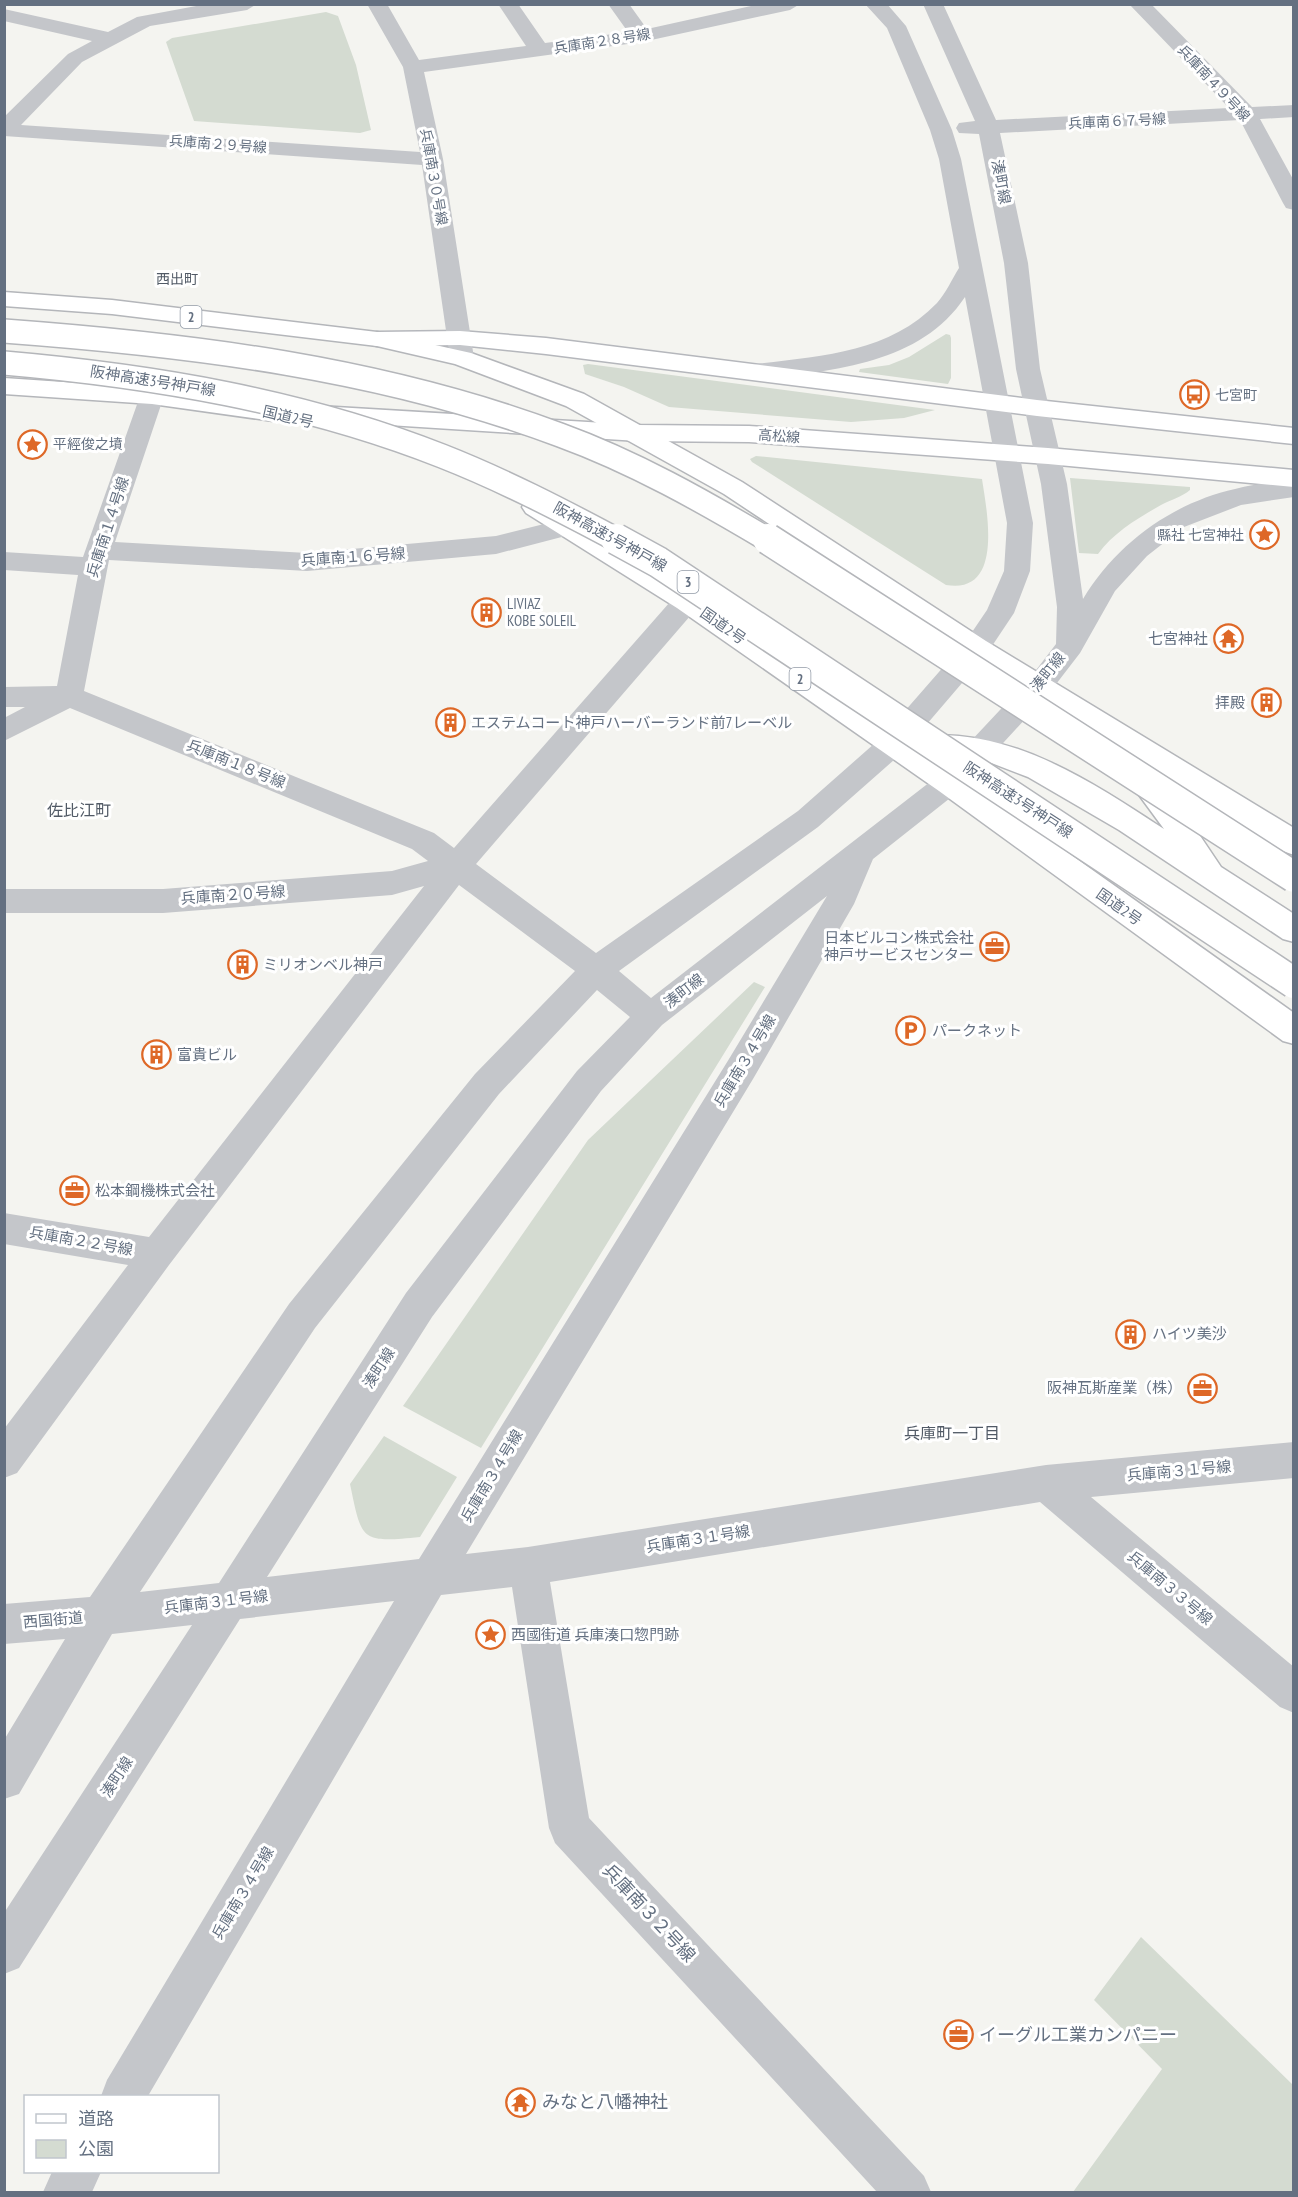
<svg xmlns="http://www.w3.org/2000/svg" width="1298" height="2197" viewBox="0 0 1298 2197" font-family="'PT Sans Narrow','Noto Sans JP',sans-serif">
<rect width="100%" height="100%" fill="#f4f4f0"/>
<path fill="#d4dbd1" d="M326,12L338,16L356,65L371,130L360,133L194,121L166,42L172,38Z
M946,334L950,335L951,338V378L948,384L859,372L860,369L889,365L909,357Z
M588,364L935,410L904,418L851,422L669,407L624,387L585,374L583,365Z
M756,456L982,479C987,512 1004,595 946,585L752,462L750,459Z
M1070,478L1190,487V490C1182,497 1170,500 1161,505C1138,518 1113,533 1098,554L1079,553Z
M754,982L765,987L481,1448L403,1406L588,1140Z
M384,1436L457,1477L420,1537C360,1543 362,1541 350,1484Z
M1141,1937L1293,2085V2192H1073L1162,2069L1094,2000Z"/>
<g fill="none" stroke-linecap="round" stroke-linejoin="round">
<defs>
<path id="major" d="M460,331L546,338L1037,400L1294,428V444L1037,416L546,354L460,345L377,346L369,344L365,339L369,334L377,332Z
M319,406L638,425L749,426L1048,448L1294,470V487L1048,464L749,442L638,441L310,420L307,414L310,408Z"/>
<path id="highway" d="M4,292L112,300L377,332L471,353L584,394L742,482L986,641L1294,828V855L1283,851L966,655L724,494L566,406L455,364L377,346L112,314L4,306Z
M4,378L152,388L273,405L282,407L285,413L282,419L273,421L152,404L4,394Z
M535,498L544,501L697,594L909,741C916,732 929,735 939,735C1023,735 1096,785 1164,829L1128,780L1133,772L1143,769L1153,772L1170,791L1221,867L1294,914V942L1283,939L1119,830L1028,777L981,759L932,756L1294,1013V1044L1283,1041L939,791L677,608L526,513L522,507L526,501Z"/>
</defs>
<use href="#major" stroke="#b5b7bc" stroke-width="3"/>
<use href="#highway" stroke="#b4b6ba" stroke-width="3"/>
<path fill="#c4c6ca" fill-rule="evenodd" d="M207,4H257L247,10L150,26L82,62L21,125L420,152L403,67L367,4H387L419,60L526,46L498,4H518L545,43L628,32L608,4H629L647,29L760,4H800L790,10L642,42L424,72L443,159L474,358L471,363L462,366L453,363L450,358L422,165L4,136V117L68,54L92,41L4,21V9L108,32L137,17Z
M865,4H887L906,26L952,130L961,159L1033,523L1030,571L1014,613L986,655L903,752L818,827L619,971L651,998L939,775L1030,678L1056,644L1057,607L1041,484L1016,369L1004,263L979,134L959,133L956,128L959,123L975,121L923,4H943L996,120L1229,108L1129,4H1151L1252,107L1294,105V117L1260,119L1294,181V210L1286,208L1283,203L1240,120L1000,133L1028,263L1040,369L1067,484L1083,599C1116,544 1172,503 1235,489C1254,484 1274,482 1294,479V497L1241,505L1184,527L1147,556L1115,591L1080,653L1050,692L959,791L873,859L854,904L753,1079L466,1554L528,1547L1046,1465L1294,1442V1478L1091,1497L1294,1667V1713L1280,1707L1040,1502L550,1582L589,1818L924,2176L931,2192H877L555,1843L549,1828L512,1587L441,1595L148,2096H101L107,2080L394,1601L240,1619L19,1968L4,1974V1913L192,1625L112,1634L19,1794L4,1799V1740L65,1639L4,1644V1604L90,1597L289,1304L475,1074L575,971L459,885L169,1265L17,1473L4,1478V1429L128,1265L4,1244V1213L149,1237L424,886L392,895L163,913H4V889H163L392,871L428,861L412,849L70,708L4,741V718L25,707H4V687L57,686L78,575L4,570V552L83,557L140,396L143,390L152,388L161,390L164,396L115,542L307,553L496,536L568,518L577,521L581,527L577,533L496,554L307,571L109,560L84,691L434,833L454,848L677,594L687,591L697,594L701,601L697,608L476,864L596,953L798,811L883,736L966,641L987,610L1004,571L1007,523L965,297C919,366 830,370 756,380L747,377L744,372L747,367L756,364C820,356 889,353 937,303C946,293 952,279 959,268L939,159L930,130L887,28ZM827,896L729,1059L419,1559L267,1577L432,1317L601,1091L662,1025ZM597,990L630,1017L577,1071L406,1293L219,1583L140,1592L315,1328L499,1094Z
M52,2172H101L92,2192H43Z"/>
<use href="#major" fill="#fff" fill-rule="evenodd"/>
<use href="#highway" fill="#fff" fill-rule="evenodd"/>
<defs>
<path id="highway-bridge-far1" d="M4,331C193,345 381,368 560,435C634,462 703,501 770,541
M4,363C154,376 302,401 442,456C503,480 561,510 619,541"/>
<path id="highway-bridge" d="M616,539L658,562L1294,983
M768,539L1294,877"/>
</defs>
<use href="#highway-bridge-far1" stroke="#b4b6ba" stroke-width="26" stroke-linecap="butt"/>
<use href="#highway-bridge" stroke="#b4b6ba" stroke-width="33" stroke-linecap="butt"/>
<use href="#highway-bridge-far1" stroke="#fff" stroke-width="23"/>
<use href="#highway-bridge" stroke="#fff" stroke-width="30"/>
</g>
<defs>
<symbol id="bus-ring" viewBox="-11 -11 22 22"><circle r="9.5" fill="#fff" stroke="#de6827" stroke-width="1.5"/><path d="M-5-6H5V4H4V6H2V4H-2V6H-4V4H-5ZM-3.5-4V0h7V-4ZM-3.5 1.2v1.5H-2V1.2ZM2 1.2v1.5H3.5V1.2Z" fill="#de6827"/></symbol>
<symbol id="sight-ring" viewBox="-11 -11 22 22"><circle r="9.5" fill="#fff" stroke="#de6827" stroke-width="1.5"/><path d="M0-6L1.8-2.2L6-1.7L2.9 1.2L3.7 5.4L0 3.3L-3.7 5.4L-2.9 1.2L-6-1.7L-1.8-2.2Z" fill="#de6827"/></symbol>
<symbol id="building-ring" viewBox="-11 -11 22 22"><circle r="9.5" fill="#fff" stroke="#de6827" stroke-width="1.5"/><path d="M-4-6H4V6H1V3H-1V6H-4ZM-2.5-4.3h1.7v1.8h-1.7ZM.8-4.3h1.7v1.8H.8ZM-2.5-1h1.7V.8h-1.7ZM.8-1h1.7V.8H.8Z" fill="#de6827"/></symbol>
<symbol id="temple-ring" viewBox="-11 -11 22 22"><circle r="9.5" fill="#fff" stroke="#de6827" stroke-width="1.5"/><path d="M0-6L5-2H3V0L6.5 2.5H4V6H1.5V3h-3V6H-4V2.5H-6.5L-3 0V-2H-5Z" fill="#de6827"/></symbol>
<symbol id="office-ring" viewBox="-11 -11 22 22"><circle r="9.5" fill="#fff" stroke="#de6827" stroke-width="1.5"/><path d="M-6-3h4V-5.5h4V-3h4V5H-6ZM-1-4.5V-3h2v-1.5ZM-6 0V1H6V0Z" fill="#de6827"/></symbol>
<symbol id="parking-ring" viewBox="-11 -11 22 22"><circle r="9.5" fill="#fff" stroke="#de6827" stroke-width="1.5"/><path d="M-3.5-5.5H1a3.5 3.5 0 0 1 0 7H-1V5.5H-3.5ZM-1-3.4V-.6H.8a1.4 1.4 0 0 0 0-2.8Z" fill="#de6827"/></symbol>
</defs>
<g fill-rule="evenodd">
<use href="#bus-ring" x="1178" y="378" width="33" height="33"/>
<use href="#sight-ring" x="16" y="428" width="33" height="33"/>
<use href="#sight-ring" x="1248" y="518" width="33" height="33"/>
<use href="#building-ring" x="470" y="596" width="33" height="33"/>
<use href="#temple-ring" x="1212" y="622" width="33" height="33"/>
<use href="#building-ring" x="1250" y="686" width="33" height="33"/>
<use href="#building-ring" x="434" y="706" width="33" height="33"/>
<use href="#office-ring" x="978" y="930" width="33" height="33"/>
<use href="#building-ring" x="226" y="948" width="33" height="33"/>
<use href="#parking-ring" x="894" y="1014" width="33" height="33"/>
<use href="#building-ring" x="140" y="1038" width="33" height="33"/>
<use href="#office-ring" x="58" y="1174" width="33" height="33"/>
<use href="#building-ring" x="1114" y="1318" width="33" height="33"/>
<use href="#office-ring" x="1186" y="1372" width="33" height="33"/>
<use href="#sight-ring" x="474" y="1618" width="33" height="33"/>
<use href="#office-ring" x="942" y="2018" width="33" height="33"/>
<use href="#temple-ring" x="504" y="2086" width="33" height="33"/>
</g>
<g text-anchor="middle" stroke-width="6" stroke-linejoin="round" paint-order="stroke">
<g font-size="14" fill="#647081" stroke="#fff">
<text transform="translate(602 41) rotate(-9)" y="5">兵庫南２８号線</text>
<text transform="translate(1214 83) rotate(47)" y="5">兵庫南４９号線</text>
<text transform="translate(1117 121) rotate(-3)" y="5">兵庫南６７号線</text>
<text transform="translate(218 144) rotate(4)" y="5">兵庫南２９号線</text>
<text transform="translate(434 177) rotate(80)" y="5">兵庫南３０号線</text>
<text transform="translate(779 436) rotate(4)" y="5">高松線</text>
</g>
<g font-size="14" fill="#515a66" stroke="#fff">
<text x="177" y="284">西出町</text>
</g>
<g fill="#fff" stroke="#929ba7" stroke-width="1.5">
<rect x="180.5" y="306" width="21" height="22" rx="4.5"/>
<rect x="677.5" y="571" width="21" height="22" rx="4.5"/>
<rect x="789.5" y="668" width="21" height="22" rx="4.5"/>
</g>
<g font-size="14" font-weight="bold" fill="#647081">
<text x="191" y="322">2</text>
<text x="688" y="587">3</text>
<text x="800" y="684">2</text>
</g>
<g font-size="14" fill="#647081" stroke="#fff" text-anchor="start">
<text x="1215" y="400">七宮町</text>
<text x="53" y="449">平經俊之墳</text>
<text x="1244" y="540" text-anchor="end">縣社 七宮神社</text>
</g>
<g font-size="15" fill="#647081" stroke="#fff">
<text transform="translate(1001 182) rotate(79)" y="5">湊町線</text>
<text transform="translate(153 381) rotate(9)" y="5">阪神高速3号神戸線</text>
<text transform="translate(288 417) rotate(13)" y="5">国道2号</text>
<text transform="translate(108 527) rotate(-72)" y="5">兵庫南１４号線</text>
<text transform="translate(610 537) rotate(29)" y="5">阪神高速3号神戸線</text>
<text transform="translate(353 557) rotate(-4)" y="5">兵庫南１６号線</text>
<text transform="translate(723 626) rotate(35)" y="5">国道2号</text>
<text transform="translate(1048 672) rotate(-51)" y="5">湊町線</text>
<text transform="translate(236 764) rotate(22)" y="5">兵庫南１８号線</text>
<text transform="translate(1018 800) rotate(33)" y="5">阪神高速3号神戸線</text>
<text transform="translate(233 895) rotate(-4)" y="5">兵庫南２０号線</text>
<text transform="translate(1119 907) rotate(35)" y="5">国道2号</text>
<text transform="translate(684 991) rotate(-38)" y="5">湊町線</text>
<text transform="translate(745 1061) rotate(-59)" y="5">兵庫南３４号線</text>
<text transform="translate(81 1241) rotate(10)" y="5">兵庫南２２号線</text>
<text transform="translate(379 1368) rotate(-57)" y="5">湊町線</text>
<text transform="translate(1179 1471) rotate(-5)" y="5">兵庫南３１号線</text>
<text transform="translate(492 1476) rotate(-59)" y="5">兵庫南３４号線</text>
<text transform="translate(698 1539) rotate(-9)" y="5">兵庫南３１号線</text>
<text transform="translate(1170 1588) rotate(40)" y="5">兵庫南３３号線</text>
<text transform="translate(216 1602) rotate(-7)" y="5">兵庫南３１号線</text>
<text transform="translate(53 1620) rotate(-5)" y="5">西国街道</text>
<text transform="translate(117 1777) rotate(-57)" y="5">湊町線</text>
<text transform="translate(243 1893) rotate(-59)" y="5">兵庫南３４号線</text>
</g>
<g font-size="15" fill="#647081" stroke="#fff" text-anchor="start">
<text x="507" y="609">LIVIAZ<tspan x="507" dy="17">KOBE SOLEIL</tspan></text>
<text x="1208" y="644" text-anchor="end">七宮神社</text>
<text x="1245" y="708" text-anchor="end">拝殿</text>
<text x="471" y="728">エステムコート神戸ハーバーランド前7レーベル</text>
<text x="974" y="943" text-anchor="end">日本ビルコン株式会社<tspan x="974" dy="17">神戸サービスセンター</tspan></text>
<text x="263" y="970">ミリオンベル神戸</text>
<text x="932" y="1036">パークネット</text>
<text x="177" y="1060">富貴ビル</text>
<text x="95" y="1196">松本鋼機株式会社</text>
<text x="1152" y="1339">ハイツ美沙</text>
<text x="1182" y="1393" text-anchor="end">阪神瓦斯産業（株）</text>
<text x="511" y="1640">西國街道 兵庫湊口惣門跡</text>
</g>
<g font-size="16" fill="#515a66" stroke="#fff">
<text x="79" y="816">佐比江町</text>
<text x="952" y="1439">兵庫町一丁目</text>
</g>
<g font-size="18" fill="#647081" stroke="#fff">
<text transform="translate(649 1913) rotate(47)" y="6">兵庫南３２号線</text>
</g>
<g font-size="18" fill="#647081" stroke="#fff" text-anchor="start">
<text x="979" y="2041">イーグル工業カンパニー</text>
<text x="542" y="2108">みなと八幡神社</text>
</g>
</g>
<rect width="1298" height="2197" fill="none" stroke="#647081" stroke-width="12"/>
<rect x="24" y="2095" width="195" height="78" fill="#ffffff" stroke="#c1c6cd" stroke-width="1.5"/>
<rect x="36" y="2114" width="30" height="9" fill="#ffffff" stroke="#c1c6cd" stroke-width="1.5"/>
<text x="78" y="2125" font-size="18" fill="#647081">道路</text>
<rect x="36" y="2140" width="30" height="18" fill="#d4dbd1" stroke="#c1c6cd" stroke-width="1.5"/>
<text x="78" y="2155" font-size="18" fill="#647081">公園</text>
</svg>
